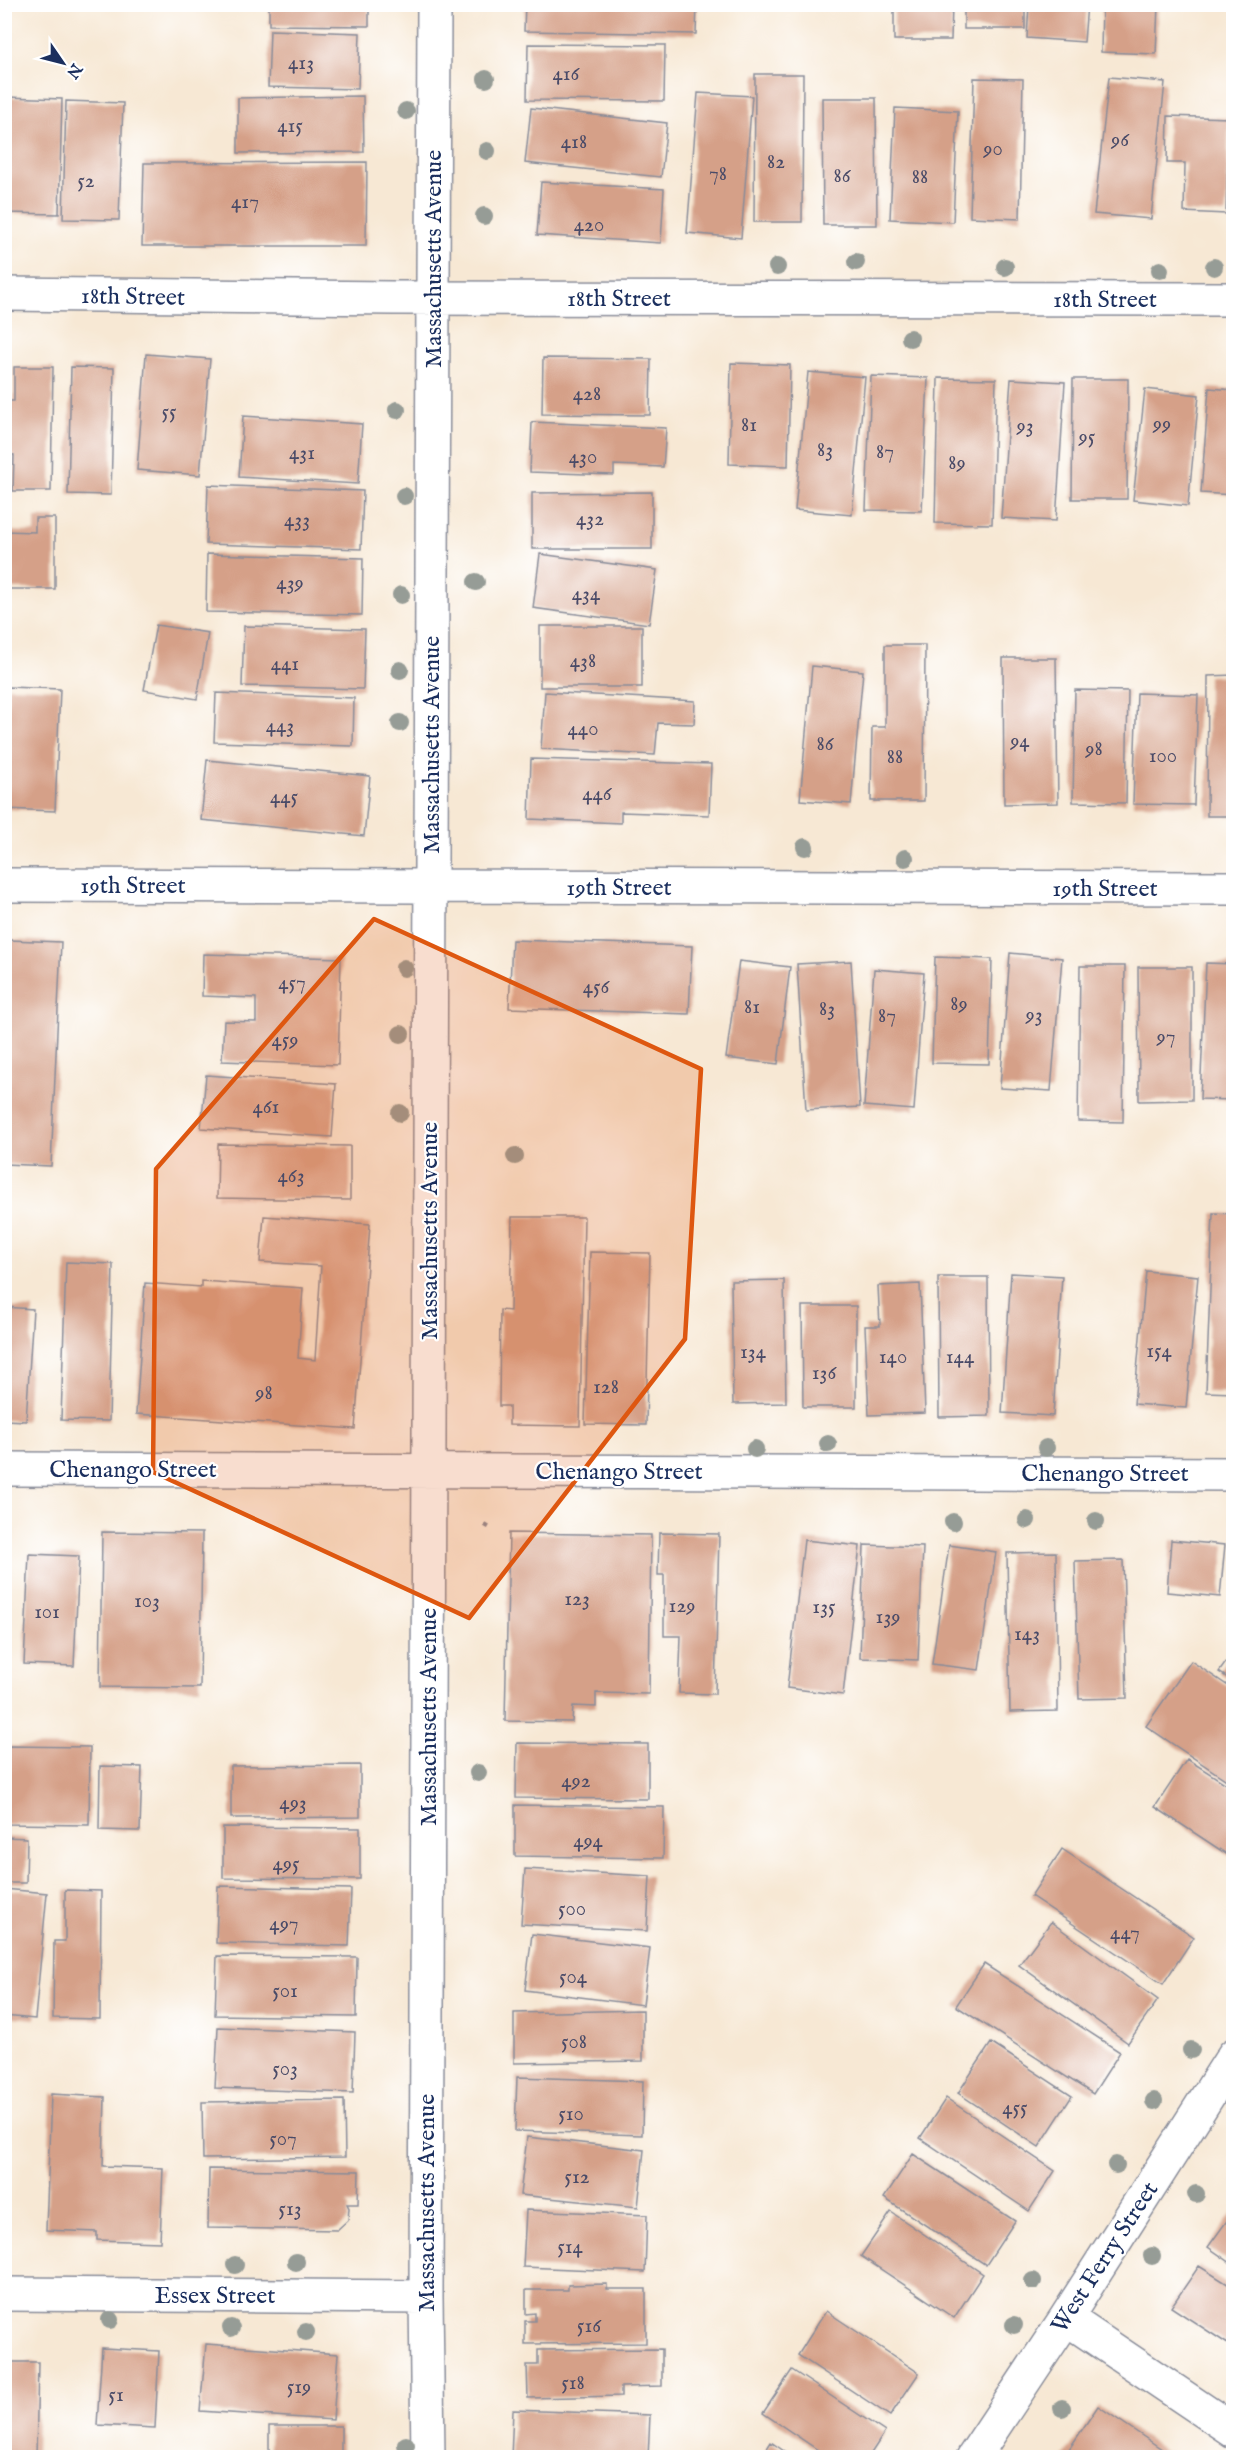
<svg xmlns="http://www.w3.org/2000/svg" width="1238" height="2462" viewBox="0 0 1238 2462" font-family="'IM FELL English',serif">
<rect width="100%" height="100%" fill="#fff"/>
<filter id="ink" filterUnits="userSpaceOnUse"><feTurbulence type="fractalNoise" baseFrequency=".0167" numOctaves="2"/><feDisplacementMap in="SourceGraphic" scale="12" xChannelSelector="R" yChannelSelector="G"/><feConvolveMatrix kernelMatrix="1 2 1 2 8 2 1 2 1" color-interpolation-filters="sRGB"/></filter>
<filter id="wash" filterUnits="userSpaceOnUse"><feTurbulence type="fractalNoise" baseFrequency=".008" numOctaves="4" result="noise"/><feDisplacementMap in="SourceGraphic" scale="24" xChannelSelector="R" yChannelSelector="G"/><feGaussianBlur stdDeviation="1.35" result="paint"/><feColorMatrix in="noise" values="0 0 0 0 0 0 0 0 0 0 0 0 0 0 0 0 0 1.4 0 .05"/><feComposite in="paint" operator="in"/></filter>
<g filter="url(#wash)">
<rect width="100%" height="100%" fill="#f7e8d4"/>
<g id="blocks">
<path fill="#d5a088" d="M269,4H369V26L269,25Z
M525,4H697L696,34L524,31Z
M894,4H952L951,40H894Z
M964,4H1025V29H964Z
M1029,4H1087L1084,42L1027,38Z
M1102,4H1158L1156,54L1101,52Z
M270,30L360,33L358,89L268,87Z
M528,44L665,45L664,101L527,100Z
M755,74H803L802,222H754Z
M1109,77L1165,82L1151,219L1094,214Z
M974,78L1023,79L1020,219L970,217Z
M698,93L752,96L741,238L687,233Z
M363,96L364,152L238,153V98Z
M7,97L62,99L59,214L4,213Z
M822,98H876L877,225H823Z
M66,101L123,103L119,220L63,219Z
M531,108L667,123L661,177L525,163Z
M895,108L958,111L953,222L890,219Z
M1168,116L1229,118L1226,214L1184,212L1185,163H1167Z
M367,162L366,246H142L144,163Z
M541,182L664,189L661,243L537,235Z
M146,354L210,359L200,475L137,470Z
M543,358L651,359L650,415L542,414Z
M731,363L790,365L788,466L729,464Z
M14,367H53L51,491H13L14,455L4,454V401H14Z
M71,367L114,368L111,495L68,494Z
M808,372L865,377L852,515L795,510Z
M871,376L928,378L922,511L866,510Z
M938,378L996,379L992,524L935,523Z
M1011,379L1065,382L1056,521L1001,518Z
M1073,379H1128L1127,499H1072Z
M1209,388L1234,390V495L1201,493Z
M1145,389L1199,395L1188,506L1133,500Z
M243,416L362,424L358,484L239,477Z
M532,422L666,428L663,467L614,465V475L530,472Z
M208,485L363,491L361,549L206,544Z
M652,492V549H532V493Z
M35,518H55V589H4V531L35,532Z
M207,554L363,558L362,615L206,612Z
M540,554L657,570L649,624L533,608Z
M156,625L208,633L197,699L144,690Z
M244,626L365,629L363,689L242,686Z
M540,626H642V687H540Z
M885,645H925L924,801H871L872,727H885Z
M1003,658H1056L1058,803L1004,804Z
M812,666L863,671L851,804L800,800Z
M1234,675V816H1207L1208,676Z
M8,687L60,689L55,811L4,809Z
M1075,690L1128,691L1126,803L1073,802Z
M545,692L695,701L694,724L658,723L655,755L541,749Z
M216,693L354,698L353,746L214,742Z
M1137,693L1198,695L1194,805L1133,804Z
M531,759L711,764L709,815L621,812V823L529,819Z
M207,760L370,776L364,836L201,820Z
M9,940L61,942L51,1166L4,1164V1044Z
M512,940L692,946L689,1014L509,1008Z
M1010,953L1062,958L1051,1091L1000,1088Z
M203,954L341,958L338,1065L222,1061L224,1021L256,1022V998L202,996Z
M935,957L992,959L989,1064L932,1063Z
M739,961L790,967L778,1064L726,1058Z
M851,961L860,1107L806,1110L797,964Z
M1206,963L1234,964V1100L1200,1099Z
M1080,966H1125L1123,1122L1078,1121Z
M1138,967H1192V1100L1139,1101Z
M874,969L924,973L914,1110L864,1106Z
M206,1075L336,1084L332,1137L201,1128Z
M218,1144L350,1146V1200L217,1198Z
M1213,1213L1234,1214V1393L1206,1392Z
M264,1216L370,1224L355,1429L136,1414L145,1283L201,1287V1281L303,1288L298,1358L315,1360L321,1266L260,1262Z
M512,1217H584L580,1426L509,1425V1406H499L500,1310L510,1311Z
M590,1252L650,1253L646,1425L585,1424Z
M66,1262L113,1264L109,1421L61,1420Z
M1146,1271L1198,1276L1186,1408L1134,1404Z
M1011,1273L1062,1276L1053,1416L1002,1413Z
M938,1277H988L989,1416L939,1417Z
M784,1280L786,1403L733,1404L731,1281Z
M920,1284L925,1413L869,1415L865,1326H880L878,1286Z
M802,1306H856V1407H803Z
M4,1307L33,1309L26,1421L4,1420Z
M102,1532L202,1533L200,1688L100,1687Z
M509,1533L651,1535L649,1694L596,1693V1707L573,1706L572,1722L505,1721Z
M659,1533L719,1534L715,1694L679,1693L681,1636H664V1575H658Z
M804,1540L860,1546L843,1695L787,1688Z
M1171,1540L1225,1545L1220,1597L1167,1592Z
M864,1545L923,1547L918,1660L860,1658Z
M949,1545L996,1552L979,1670L932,1664Z
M1056,1552L1058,1711L1010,1712L1007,1553Z
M29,1554L79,1556L74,1666L24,1664Z
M1123,1560L1127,1698L1079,1699L1075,1561Z
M1234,1651V1682L1219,1672Z
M1191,1661L1234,1690V1785L1146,1726Z
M517,1743L648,1744V1799L516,1798Z
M4,1746L90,1747L89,1825L4,1824Z
M1187,1759L1234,1789V1859L1155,1807Z
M360,1765V1817L231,1818V1766Z
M100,1766L142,1767L140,1831L99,1830Z
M515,1805L664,1807L663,1858L515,1856Z
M223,1827L360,1828V1879L223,1878Z
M4,1837L27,1838L26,1883H4Z
M1062,1849L1194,1937L1163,1984L1031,1896Z
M525,1869L650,1876L647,1931L521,1924Z
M218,1886L351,1889L349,1946L216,1943Z
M4,1889L47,1893L35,2019L4,2016Z
M65,1890L101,1891L100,2019L53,2018L54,1941H65Z
M1051,1922L1158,2000L1128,2043L1019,1965Z
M532,1934L650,1948L643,2005L525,1990Z
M217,1956L357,1957L356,2017L215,2015Z
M984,1964L1120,2052L1093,2094L956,2006Z
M643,2010V2061L514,2063V2013Z
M218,2027L355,2032L353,2093L215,2088Z
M991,2043L1072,2096L1039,2147L958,2093Z
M517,2077L643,2081L642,2135L515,2131Z
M51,2094L105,2097L103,2166L163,2168L160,2242L97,2240V2232L46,2230Z
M946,2098L1055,2171L1029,2211L920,2138Z
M344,2100L345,2157L203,2159L202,2102Z
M527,2137L644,2150L638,2207L520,2195Z
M913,2154L1015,2221L986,2265L884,2198Z
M209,2169L359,2171L358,2204H347L349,2208L348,2220L337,2230L208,2228Z
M526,2210L647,2215L645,2272L523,2267Z
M1234,2211V2265L1208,2247Z
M891,2212L983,2274L954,2318L861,2256Z
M1199,2266L1234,2288V2348L1171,2307Z
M607,2284V2289H646V2343L525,2344V2321H535V2313L526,2314V2290H568V2285Z
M826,2311L919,2373L890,2416L798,2355Z
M206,2344L338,2354L333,2420L200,2411Z
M102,2348L159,2351L155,2428L97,2425Z
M662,2349V2386L621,2387V2396L528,2398L527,2365H538V2350Z
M4,2362H38L36,2458H4Z
M792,2370L885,2432L868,2458H830L763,2413Z
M1098,2406L1175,2458H1063Z
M513,2410L650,2415L648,2458H511Z
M269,2426H341V2458H269Z
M771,2442L794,2458H761Z"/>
</g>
</g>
<g filter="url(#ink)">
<use href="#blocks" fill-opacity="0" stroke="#898c99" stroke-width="1.5"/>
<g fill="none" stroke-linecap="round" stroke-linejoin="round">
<defs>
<path id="minor" d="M4,294L393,298L1234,299
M4,885L1234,888
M4,1469L1234,1474
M4,2294L426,2297
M1066,2318L1234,2431
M428,2458L426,2297L434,4
M973,2458L1066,2318L1234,2055"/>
</defs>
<use href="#minor" stroke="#898c99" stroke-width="36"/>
<path stroke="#898c99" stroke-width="4" stroke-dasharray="4.5 4.5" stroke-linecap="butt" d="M485,1525L490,1528"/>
<use href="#minor" stroke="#fff" stroke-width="33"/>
</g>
<g fill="#969c96">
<circle cx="486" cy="79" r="9"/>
<circle cx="406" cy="111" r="9"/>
<circle cx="487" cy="151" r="9"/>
<circle cx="484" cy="216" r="9"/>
<circle cx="856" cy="262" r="9"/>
<circle cx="777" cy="267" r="9"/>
<circle cx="1005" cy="267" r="9"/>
<circle cx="1214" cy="267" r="9"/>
<circle cx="1160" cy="270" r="9"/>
<circle cx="910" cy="338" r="9"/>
<circle cx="397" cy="410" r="9"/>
<circle cx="404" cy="496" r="9"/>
<circle cx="476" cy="582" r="9"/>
<circle cx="401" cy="595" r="9"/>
<circle cx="400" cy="670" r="9"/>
<circle cx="400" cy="723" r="9"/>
<circle cx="805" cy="847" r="9"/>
<circle cx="905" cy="858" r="9"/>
<circle cx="404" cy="968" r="9"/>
<circle cx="401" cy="1034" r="9"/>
<circle cx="400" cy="1113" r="9"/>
<circle cx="515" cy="1156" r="9"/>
<circle cx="828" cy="1444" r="9"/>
<circle cx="1046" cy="1448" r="9"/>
<circle cx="755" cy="1449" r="9"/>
<circle cx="1027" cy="1520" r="9"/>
<circle cx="1096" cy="1521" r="9"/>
<circle cx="953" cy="1522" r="9"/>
<circle cx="478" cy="1773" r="9"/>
<circle cx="1191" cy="2050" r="9"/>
<circle cx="1154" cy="2101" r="9"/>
<circle cx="1116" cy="2165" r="9"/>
<circle cx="1196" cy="2194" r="9"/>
<circle cx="1152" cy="2256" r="9"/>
<circle cx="296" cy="2262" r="9"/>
<circle cx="235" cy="2265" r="9"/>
<circle cx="1033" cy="2281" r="9"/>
<circle cx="110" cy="2320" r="9"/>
<circle cx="1014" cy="2325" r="9"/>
<circle cx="231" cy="2328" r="9"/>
<circle cx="306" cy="2332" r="9"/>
<circle cx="1062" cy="2408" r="9"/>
<circle cx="406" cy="2445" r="9"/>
</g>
</g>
<path fill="#de5710" fill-opacity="0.2" stroke="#de5710" stroke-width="4.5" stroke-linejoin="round" d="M374,919L701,1069L685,1339L469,1618L153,1472L156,1169Z"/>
<g text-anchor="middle" stroke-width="4.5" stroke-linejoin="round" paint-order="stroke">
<g font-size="21" fill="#4a4b68">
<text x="301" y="69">413</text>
<text x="566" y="80">416</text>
<text x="290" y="132">415</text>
<text x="1120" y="146">96</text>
<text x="574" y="148">418</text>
<text x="993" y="155">90</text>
<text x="776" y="168">82</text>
<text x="718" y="180">78</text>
<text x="842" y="182">86</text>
<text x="920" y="183">88</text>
<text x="86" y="187">52</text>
<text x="245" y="208">417</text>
<text x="589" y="231">420</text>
<text x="587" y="400">428</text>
<text x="169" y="418">55</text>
<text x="1162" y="430">99</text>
<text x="749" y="431">81</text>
<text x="1025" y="432">93</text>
<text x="1087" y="443">95</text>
<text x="825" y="456">83</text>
<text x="885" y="458">87</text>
<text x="302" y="459">431</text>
<text x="583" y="463">430</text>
<text x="957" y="469">89</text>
<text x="590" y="525">432</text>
<text x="297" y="526">433</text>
<text x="290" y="589">439</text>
<text x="586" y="600">434</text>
<text x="583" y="667">438</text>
<text x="285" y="670">441</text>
<text x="280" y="732">443</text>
<text x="583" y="735">440</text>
<text x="1020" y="747">94</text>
<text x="825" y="750">86</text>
<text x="1094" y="755">98</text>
<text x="1163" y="762">100</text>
<text x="895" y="763">88</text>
<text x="597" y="800">446</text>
<text x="284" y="803">445</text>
<text x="292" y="989">457</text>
<text x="596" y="993">456</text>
<text x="959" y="1010">89</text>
<text x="752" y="1013">81</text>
<text x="827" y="1015">83</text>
<text x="1034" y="1021">93</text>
<text x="887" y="1022">87</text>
<text x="1166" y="1043">97</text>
<text x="285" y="1046">459</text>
<text x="266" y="1113">461</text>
<text x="291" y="1182">463</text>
<text x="1159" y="1357">154</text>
<text x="753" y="1358">134</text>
<text x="893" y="1363">140</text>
<text x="960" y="1363">144</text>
<text x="824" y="1379">136</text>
<text x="606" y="1393">128</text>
<text x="264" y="1399">98</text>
<text x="577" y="1605">123</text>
<text x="147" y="1607">103</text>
<text x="682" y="1612">129</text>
<text x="824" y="1613">135</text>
<text x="47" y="1618">101</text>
<text x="888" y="1623">139</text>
<text x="1027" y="1640">143</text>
<text x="576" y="1787">492</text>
<text x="293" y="1809">493</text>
<text x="588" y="1847">494</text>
<text x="286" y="1870">495</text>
<text x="572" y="1915">500</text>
<text x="284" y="1930">497</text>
<text x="1125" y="1939">447</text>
<text x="573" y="1983">504</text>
<text x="285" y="1997">501</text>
<text x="574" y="2048">508</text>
<text x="285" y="2075">503</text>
<text x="1015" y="2114">455</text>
<text x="571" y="2120">510</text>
<text x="283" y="2145">507</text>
<text x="577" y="2183">512</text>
<text x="290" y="2215">513</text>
<text x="570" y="2253">514</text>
<text x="589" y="2332">516</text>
<text x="573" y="2389">518</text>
<text x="299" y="2393">519</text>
<text x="116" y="2401">51</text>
</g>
<g font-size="24" fill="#1b2f5e" stroke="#fff">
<text transform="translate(433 259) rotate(-90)" y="8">Massachusetts Avenue</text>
<text transform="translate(133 296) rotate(1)" y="8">18th Street</text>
<text x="619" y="306">18th Street</text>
<text x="1105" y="307">18th Street</text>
<text transform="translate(431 745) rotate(-90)" y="8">Massachusetts Avenue</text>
<text x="133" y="893">19th Street</text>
<text x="619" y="895">19th Street</text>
<text x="1105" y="896">19th Street</text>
<text transform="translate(429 1231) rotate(-90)" y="8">Massachusetts Avenue</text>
<text x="133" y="1477">Chenango Street</text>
<text x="619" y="1479">Chenango Street</text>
<text x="1105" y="1481">Chenango Street</text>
<text transform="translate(428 1717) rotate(-90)" y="8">Massachusetts Avenue</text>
<text transform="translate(426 2203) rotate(-90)" y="8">Massachusetts Avenue</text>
<text transform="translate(1104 2257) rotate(-57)" y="8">West Ferry Street</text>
<text x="215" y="2303">Essex Street</text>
</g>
</g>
<rect width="1238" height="2462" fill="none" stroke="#fff" stroke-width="24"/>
<g transform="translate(63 63) rotate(125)" stroke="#ffffff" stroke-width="4.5" paint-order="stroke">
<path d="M0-4.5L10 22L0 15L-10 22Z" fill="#1b2f5e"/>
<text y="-9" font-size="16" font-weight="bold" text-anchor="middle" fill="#1b2f5e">N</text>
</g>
</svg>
